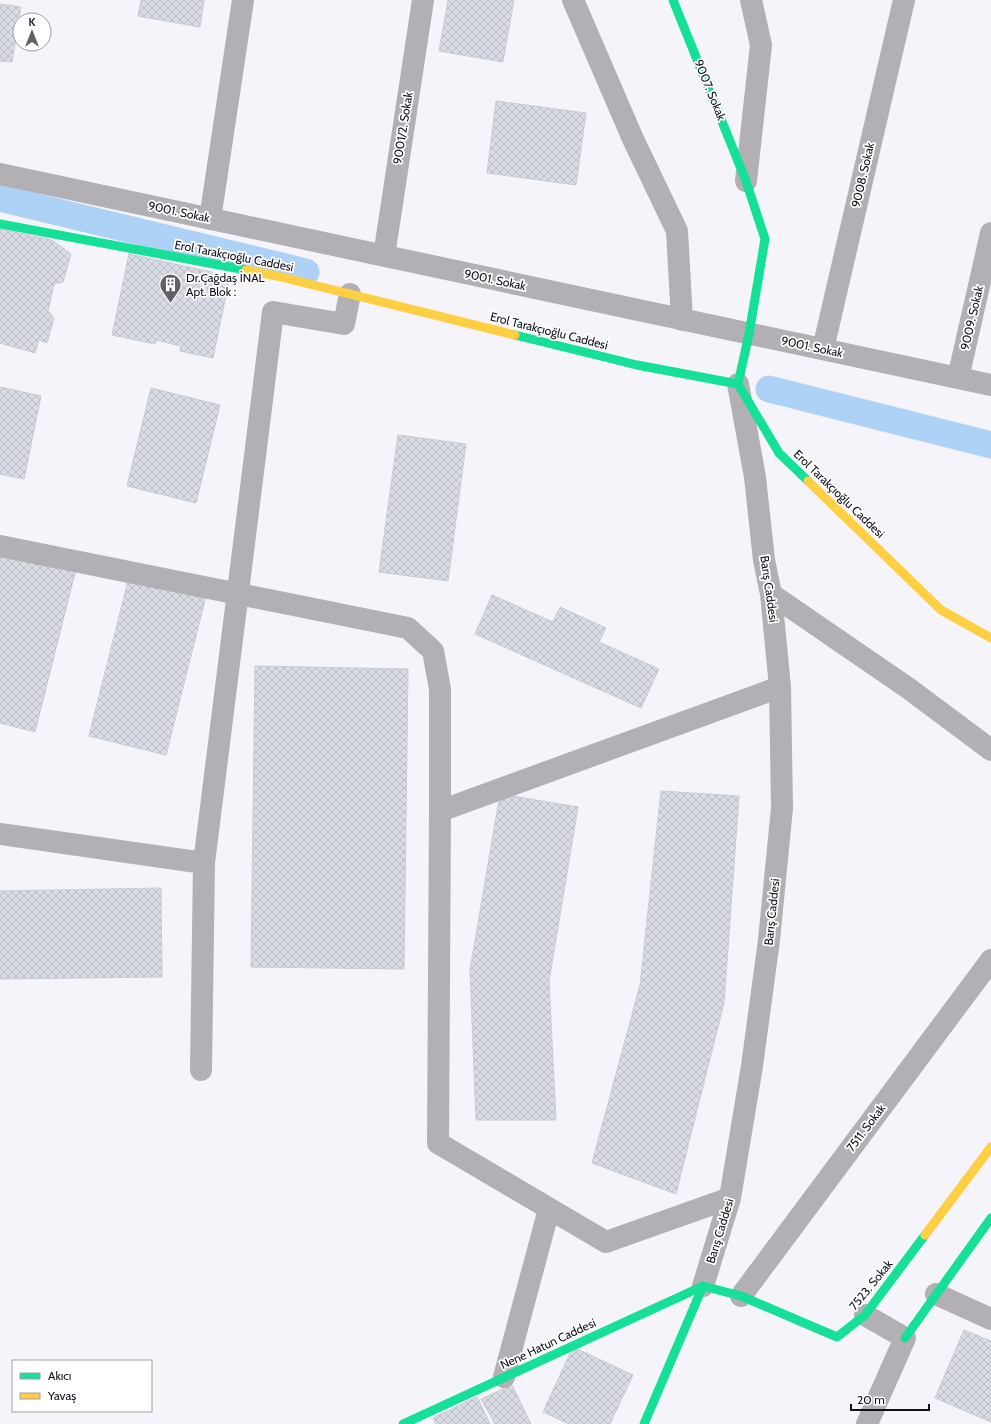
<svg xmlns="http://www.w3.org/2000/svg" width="991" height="1424" viewBox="0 0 991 1424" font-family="Cabin,sans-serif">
<defs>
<pattern id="building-cross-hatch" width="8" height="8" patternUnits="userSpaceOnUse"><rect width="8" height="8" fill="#d9dbe5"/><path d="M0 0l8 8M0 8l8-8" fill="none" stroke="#b9bbc4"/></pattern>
</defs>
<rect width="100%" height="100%" fill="#f4f4fa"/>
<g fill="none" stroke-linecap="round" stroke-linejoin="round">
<path stroke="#aed1f6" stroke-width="27" d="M0,198L306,272
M769,389L991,445"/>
</g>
<path fill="url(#building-cross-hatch)" stroke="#c9cbd4" d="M141,0H204L200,27L138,16Z
M448,0H514L503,62L439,51Z
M0,4L21,7L12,62L0,61Z
M496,101L586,113L576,185L487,173Z
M0,229L52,240L71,254L63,282L54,284L48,311L54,318L47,343L39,340L35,353L0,343Z
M129,254L230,276L213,358L180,351L181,346L156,340L155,344L112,335Z
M0,387L41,396L24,479L0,474Z
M151,388L220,405L196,503L127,486Z
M398,435L466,444L448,581L379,572Z
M0,550L76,569L35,732L0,723Z
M130,573L207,592L166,755L89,736Z
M492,595L553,622L560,607L606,628L599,642L659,669L641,708L475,634Z
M255,666L408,669L404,969L251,967Z
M661,791L739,796L724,1003L676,1194L592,1163L640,985Z
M500,794L578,807L549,981L556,1120H476L470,970Z
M161,888L162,977L0,979V891Z
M964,1330L991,1341V1422L935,1398Z
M573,1347L633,1375L610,1424H569L543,1412Z
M512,1385L531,1424H495L481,1399Z
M477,1397L490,1424H436L433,1418Z"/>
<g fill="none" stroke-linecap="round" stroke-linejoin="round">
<path stroke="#b2b0b4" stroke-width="22" d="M573,0L633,139L677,231L682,320
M0,174L991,385
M746,181L761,45L751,0
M210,219L243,0
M384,256L423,0
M823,349L904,0
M958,378L991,233
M0,546L408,628L433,651L440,689V811L438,1143L606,1242L730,1198
M771,594L908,688L991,750
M440,811L780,687
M0,834L204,863
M201,1070L204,863L273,312L344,324L350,294
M703,1286L730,1198L752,1066L769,940L782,808L780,687L771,594L764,560L755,477L738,384
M936,1294L991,1319
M741,1296L991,960
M865,1315L905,1338L867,1424
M504,1377L549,1209"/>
<path stroke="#16e098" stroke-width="9" d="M673,0L746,181L765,239L749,334L738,384
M0,224L246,270
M515,335L637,365L738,384L779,453L808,481
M703,1286L741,1296L837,1337L865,1315L925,1235
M905,1338L991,1218
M403,1424L703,1286
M644,1424L703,1286"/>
<path stroke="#ffcf43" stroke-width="9" d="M246,270L277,276L515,335
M808,481L941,610L991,638
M925,1235L991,1147"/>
</g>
<defs>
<symbol id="building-pin" viewBox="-11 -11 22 30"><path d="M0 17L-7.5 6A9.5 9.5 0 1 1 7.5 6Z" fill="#606069" stroke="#fff"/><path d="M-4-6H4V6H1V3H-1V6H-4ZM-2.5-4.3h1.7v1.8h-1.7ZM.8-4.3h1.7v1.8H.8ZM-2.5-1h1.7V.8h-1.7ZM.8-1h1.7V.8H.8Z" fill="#fff"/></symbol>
</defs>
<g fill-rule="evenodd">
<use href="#building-pin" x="158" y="272" width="25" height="34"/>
</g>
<g text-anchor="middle" stroke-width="3.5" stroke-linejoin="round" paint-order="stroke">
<g font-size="12" fill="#10101b" stroke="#fff">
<text transform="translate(710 90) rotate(68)" y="4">9007. Sokak</text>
<text transform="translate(403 128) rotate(-81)" y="4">9001/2. Sokak</text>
<text transform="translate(863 175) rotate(-77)" y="4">9008. Sokak</text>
<text transform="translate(179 212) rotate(12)" y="4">9001. Sokak</text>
<text transform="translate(234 256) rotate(11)" y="4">Erol Tarakçıoğlu Caddesi</text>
<text transform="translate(495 280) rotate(12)" y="4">9001. Sokak</text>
<text transform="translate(972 318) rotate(-77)" y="4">9009. Sokak</text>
<text transform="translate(549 331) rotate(14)" y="4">Erol Tarakçıoğlu Caddesi</text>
<text transform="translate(812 347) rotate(12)" y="4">9001. Sokak</text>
<text transform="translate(839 494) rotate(44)" y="4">Erol Tarakçıoğlu Caddesi</text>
<text transform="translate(769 589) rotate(82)" y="4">Barış Caddesi</text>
<text transform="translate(772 912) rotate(-84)" y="4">Barış Caddesi</text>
<text transform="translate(866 1128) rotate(-53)" y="4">7511. Sokak</text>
<text transform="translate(720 1231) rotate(-73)" y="4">Barış Caddesi</text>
<text transform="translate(871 1285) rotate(-51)" y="4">7523. Sokak</text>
<text transform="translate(548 1344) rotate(-25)" y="4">Nene Hatun Caddesi</text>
</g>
<g font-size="12" fill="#10101b" stroke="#fff" text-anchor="start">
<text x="186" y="282">Dr.Çağdaş İNAL<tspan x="186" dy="14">Apt. Blok :</tspan></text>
</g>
</g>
<rect x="12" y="1360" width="140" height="52" fill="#ffffff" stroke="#9f9fa4"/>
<rect x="20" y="1373" width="20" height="6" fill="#16e098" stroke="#9f9fa4"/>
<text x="48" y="1380" font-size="12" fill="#10101b">Akıcı</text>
<rect x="20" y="1393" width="20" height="6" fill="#ffcf43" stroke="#9f9fa4"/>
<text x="48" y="1400" font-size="12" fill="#10101b">Yavaş</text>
<g transform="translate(32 32)"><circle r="19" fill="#ffffff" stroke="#9f9fa4"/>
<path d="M0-3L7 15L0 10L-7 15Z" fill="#606069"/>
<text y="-6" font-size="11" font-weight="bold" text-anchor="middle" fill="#10101b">K</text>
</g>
<path d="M851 1404v6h78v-6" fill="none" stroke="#10101b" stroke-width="2"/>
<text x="857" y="1404" font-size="12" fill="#10101b" stroke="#ffffff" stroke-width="3" paint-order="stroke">20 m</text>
</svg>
